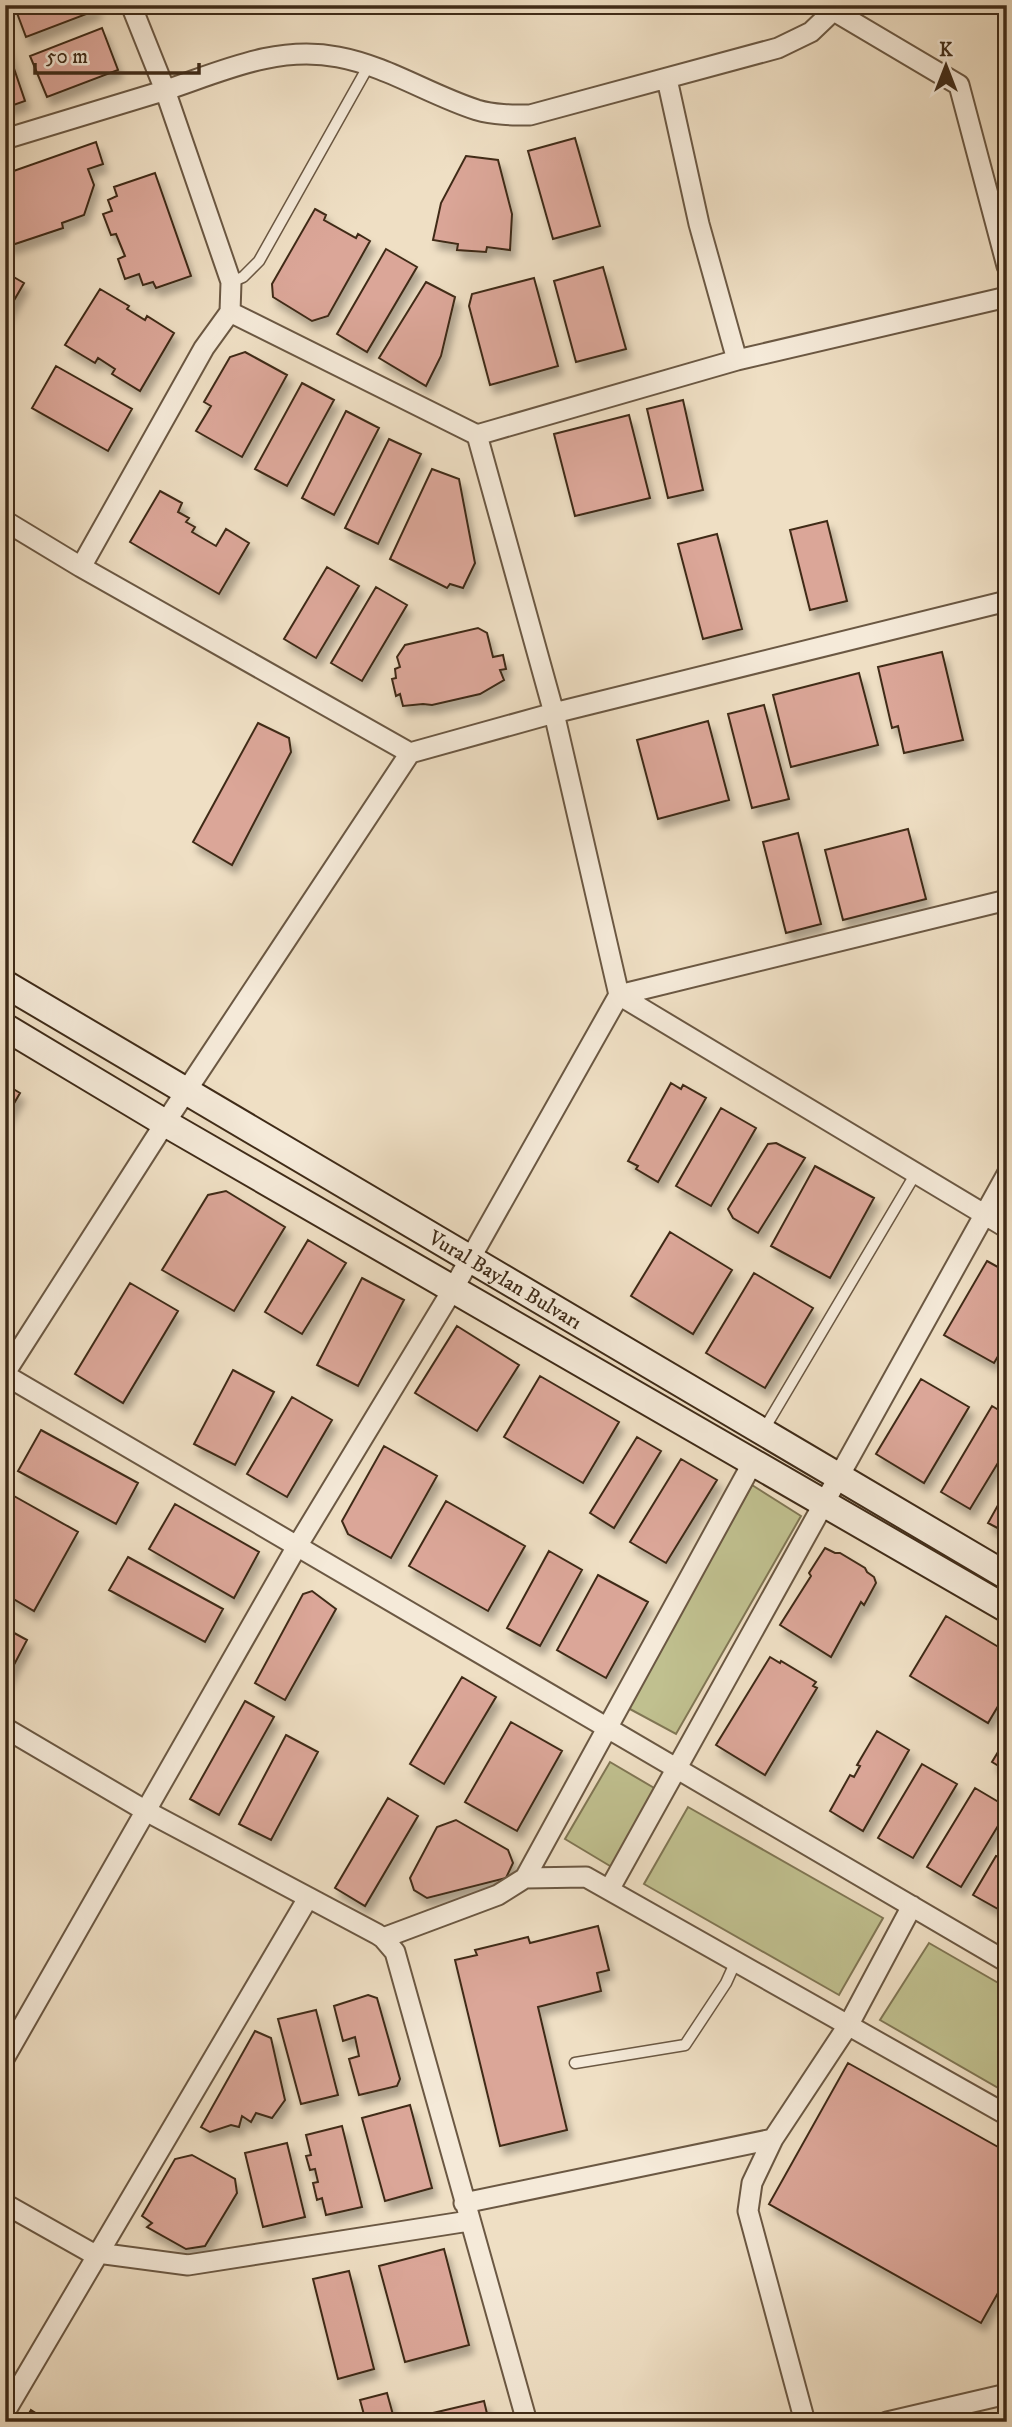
<svg xmlns="http://www.w3.org/2000/svg" width="1012" height="2427" viewBox="0 0 1012 2427" font-family="'IM FELL DW Pica',serif">
<defs>
<filter id="shadow"><feDropShadow dx="4.5" dy="8" stdDeviation="3.5" flood-color="#0004"/></filter>
</defs>
<rect width="100%" height="100%" fill="#efdfc4"/>
<filter id="stains"><feTurbulence type="fractalNoise" baseFrequency=".00286" numOctaves="4"/><feColorMatrix values="0 0 0 0 .2 0 0 0 0 .09 0 0 0 0 .02 0 0 0 .5 -.17"/></filter>
<radialGradient id="worn" r=".72"><stop offset=".6" stop-color="#630" stop-opacity="0"/><stop offset="1" stop-color="#630" stop-opacity=".3"/></radialGradient>
<path fill="#c0c08f" stroke="#807654" stroke-width="2" d="M752,1485L801,1516L676,1734L628,1708Z
M610,1762L661,1792L615,1869L565,1839Z
M688,1807L883,1918L839,1995L644,1884Z
M929,1943L1007,1988V2093L880,2020Z"/>
<path fill="#dba698" stroke="#3f2b18" stroke-width="2" filter="url(#shadow)" d="M14,5H95L97,10L26,37Z
M102,28L118,70L47,97L30,56Z
M5,42L25,101L5,108Z
M575,138L600,226L553,239L528,151Z
M96,142L103,164L88,169L94,185L84,215L62,223L63,228L9,246L5,242V174Z
M466,156L498,160L512,214L510,250L487,247L486,252L457,250L458,244L433,240L441,203Z
M155,173L191,276L156,288L153,282L143,285L139,274L125,279L118,259L125,256L116,234L111,235L103,214L112,211L108,200L117,196L114,187Z
M315,209L326,215L324,220L356,238L358,234L370,241L328,316L312,321L273,297L272,284Z
M386,249L417,267L367,352L337,334Z
M603,267L626,349L576,362L554,281Z
M5,272L24,283L5,316Z
M534,278L558,366L490,385L469,306L472,294Z
M426,282L455,297L441,356L426,386L379,358Z
M100,289L129,306L127,309L145,320L147,316L174,333L140,391L112,374L115,369L98,358L95,363L65,345Z
M245,352L287,375L242,457L196,431L211,406L204,402L230,357Z
M56,366L132,409L108,451L32,408Z
M302,383L334,400L287,486L255,469Z
M683,400L703,490L668,498L647,409Z
M346,411L379,428L334,515L302,498Z
M629,415L650,498L575,516L554,434Z
M389,439L421,454L378,544L345,528Z
M432,469L459,479L475,563L463,588L450,584L447,588L390,559Z
M160,491L182,503L178,512L189,518L186,522L195,527L192,532L216,546L226,529L249,543L219,594L130,542Z
M827,521L847,601L810,610L790,530Z
M717,534L742,629L703,639L678,544Z
M327,567L359,586L316,658L284,639Z
M376,587L407,605L362,681L331,663Z
M478,628L487,633L493,657L503,655L506,669L500,670L504,680L480,694L432,705L423,704L403,706L400,694L396,696L392,679L396,678L395,669L400,667L397,657L405,645Z
M942,652L963,740L904,753L898,726L892,728L878,667Z
M859,673L878,745L791,767L773,695Z
M764,705L789,799L752,808L728,714Z
M708,721L729,800L658,819L637,740Z
M258,723L289,738L291,752L232,865L193,842Z
M908,829L926,899L843,920L825,850Z
M798,833L821,924L786,933L763,842Z
M671,1083L681,1089L683,1085L706,1098L658,1182L636,1169L638,1166L628,1161Z
M5,1084L20,1093L5,1119Z
M721,1108L756,1128L711,1206L676,1186Z
M776,1143L805,1158L758,1233L733,1218L728,1209L768,1144Z
M815,1166L874,1198L830,1278L771,1246Z
M226,1191L285,1227L234,1311L162,1270L208,1195Z
M670,1232L732,1270L693,1334L631,1296Z
M308,1240L346,1263L302,1334L265,1312Z
M987,1261L1007,1272V1341L994,1363L944,1335Z
M754,1273L813,1308L765,1388L706,1353Z
M362,1278L404,1300L358,1386L317,1365Z
M130,1283L178,1311L123,1403L75,1374Z
M457,1326L519,1365L477,1431L415,1393Z
M233,1370L274,1392L235,1465L194,1444Z
M540,1376L619,1422L583,1483L504,1437Z
M921,1379L969,1407L924,1483L876,1454Z
M292,1397L332,1420L287,1497L247,1474Z
M992,1406L1007,1415V1448L970,1509L941,1492Z
M41,1430L138,1483L116,1524L18,1471Z
M637,1437L661,1451L614,1528L590,1513Z
M384,1446L437,1476L391,1558L348,1534L342,1521Z
M681,1459L717,1480L666,1563L630,1542Z
M1007,1489V1533L988,1523Z
M5,1491L78,1532L34,1611L5,1594Z
M446,1501L525,1546L488,1611L409,1566Z
M175,1504L259,1552L234,1598L149,1549Z
M825,1548L835,1553H840L865,1568L867,1572L874,1577L876,1583L864,1605L861,1602L831,1657L780,1625L811,1576L809,1573Z
M549,1551L582,1570L540,1646L507,1628Z
M128,1557L223,1609L205,1642L109,1590Z
M598,1575L648,1602L606,1678L557,1650Z
M312,1591L336,1609L285,1700L255,1683L303,1594Z
M946,1616L1007,1652V1691L988,1723L910,1676Z
M5,1628L27,1640L5,1682Z
M770,1657L780,1663L781,1661L816,1682L813,1686L817,1688L765,1775L716,1745Z
M462,1677L496,1697L444,1784L410,1764Z
M245,1701L274,1717L219,1815L190,1799Z
M511,1722L562,1751L517,1831L465,1802Z
M877,1731L909,1750L863,1831L830,1811L850,1775L854,1777L860,1766L857,1765Z
M286,1735L318,1752L271,1840L239,1824Z
M1007,1737V1771L992,1762Z
M922,1764L957,1784L913,1858L878,1838Z
M975,1788L1007,1807V1811L961,1887L927,1867Z
M388,1798L418,1816L365,1906L335,1888Z
M456,1820L508,1850L513,1863L506,1878L427,1898L414,1890L410,1878L437,1827Z
M1007,1843V1914L973,1895L996,1856L999,1857Z
M598,1926L609,1970L597,1973L601,1991L538,2007L567,2130L500,2146L455,1960L477,1955L475,1950L528,1937L530,1943Z
M368,1995L377,1998L400,2079L397,2086L359,2095L349,2059L359,2056L355,2037L343,2041L334,2006Z
M316,2010L338,2095L301,2104L278,2019Z
M255,2031L271,2038L285,2100L272,2118L256,2113L251,2122L242,2116L239,2127L231,2125L210,2132L201,2127Z
M848,2063L1007,2152V2277L981,2323L769,2204Z
M410,2105L432,2188L385,2201L362,2118Z
M342,2126L362,2207L326,2215L322,2198L317,2200L313,2183L318,2182L315,2169L310,2170L306,2156L311,2155L306,2135Z
M287,2143L305,2217L263,2227L245,2153Z
M192,2155L235,2179L237,2193L205,2246L186,2249L147,2227L152,2223L142,2216L175,2159Z
M444,2249L469,2345L405,2362L379,2266Z
M349,2271L374,2369L338,2379L313,2279Z
M387,2393L395,2422H366L360,2400Z
M484,2401L489,2422H422L420,2416Z
M31,2410L50,2422H24Z"/>
<g fill="none" stroke-linecap="round" stroke-linejoin="round">
<defs>
<path id="service" d="M231,282L243,277L259,261L369,65
M763,1431L916,1173
M575,2063L685,2045L726,1983L736,1961"/>
<path id="minor" d="M131,5L165,90L231,282L230,312
M824,5L959,85L1007,266
M667,79L699,224L737,360
M5,139C58,123 111,107 163,91C221,72 275,45 338,57C387,66 430,95 477,110C494,115 512,115 530,115L778,48L811,32L833,11
M477,435L737,360L1007,297
M5,521L81,567L410,753L554,713L1007,601
M619,995L1007,1228
M619,995L1007,900
M5,1373L165,1123L410,753
M5,1375L1007,1962
M5,1728L146,1811L377,1934L383,1938L395,1952L527,2422
M525,1878L586,1877L1007,2115
M609,1890L1007,1174
M383,1938L498,1895L525,1878L753,1462
M5,2057L296,1548L453,1289L619,995L554,713L477,435L230,312L204,348L81,567
M464,2203L773,2139
M5,2204L90,2252L188,2265L469,2221
M5,2412L308,1898
M805,2422L748,2211L752,2183L773,2139L849,2024L912,1906
M887,2422L1007,2394"/>
<g id="secondary">
<path id="s1" d="M5,984L1007,1576"/>
<path d="M5,1027L165,1123L1007,1609"/>
</g>
</defs>
<use href="#service" stroke="#6b5843" stroke-width="13"/>
<use href="#minor" stroke="#6b5843" stroke-width="23"/>
<use href="#secondary" stroke="#3f2b18" stroke-width="30"/>
<use href="#service" stroke="#f5ead9" stroke-width="10"/>
<use href="#minor" stroke="#f5ead9" stroke-width="19"/>
<use href="#secondary" stroke="#f5ead9" stroke-width="26"/>
</g>
<g text-anchor="middle" stroke-width="6" stroke-linejoin="round" paint-order="stroke">
<g font-size="21" fill="#3f2b18" stroke="#f5ead9">
<text dy="7" stroke="none"><textPath href="#s1" startOffset="581">Vural Baylan Bulvarı</textPath></text>
</g>
</g>
<rect width="1012" height="2427" fill="none" stroke="#efdfc4" stroke-width="28"/>
<rect x="7" y="7" width="998" height="2413" fill="none" stroke="#3f2b18" stroke-width="3.5"/>
<rect x="14" y="14" width="984" height="2399" fill="none" stroke="#3f2b18" stroke-width="2"/>
<g transform="translate(946 66)" stroke="#f5ead9" stroke-width="5" paint-order="stroke">
<path d="M0-5L12 26L0 18L-12 26Z" fill="#3f2b18"/>
<text y="-10" font-size="19" font-weight="bold" text-anchor="middle" fill="#3f2b18">K</text>
</g>
<path d="M35 63v10h164v-10" fill="none" stroke="#3f2b18" stroke-width="3.5"/>
<text x="46" y="63" font-size="21" fill="#3f2b18" stroke="#f5ead9" stroke-width="5" paint-order="stroke">50 m</text>
<rect width="100%" height="100%" filter="url(#stains)"/>
<rect width="100%" height="100%" fill="url(#worn)"/>
</svg>
